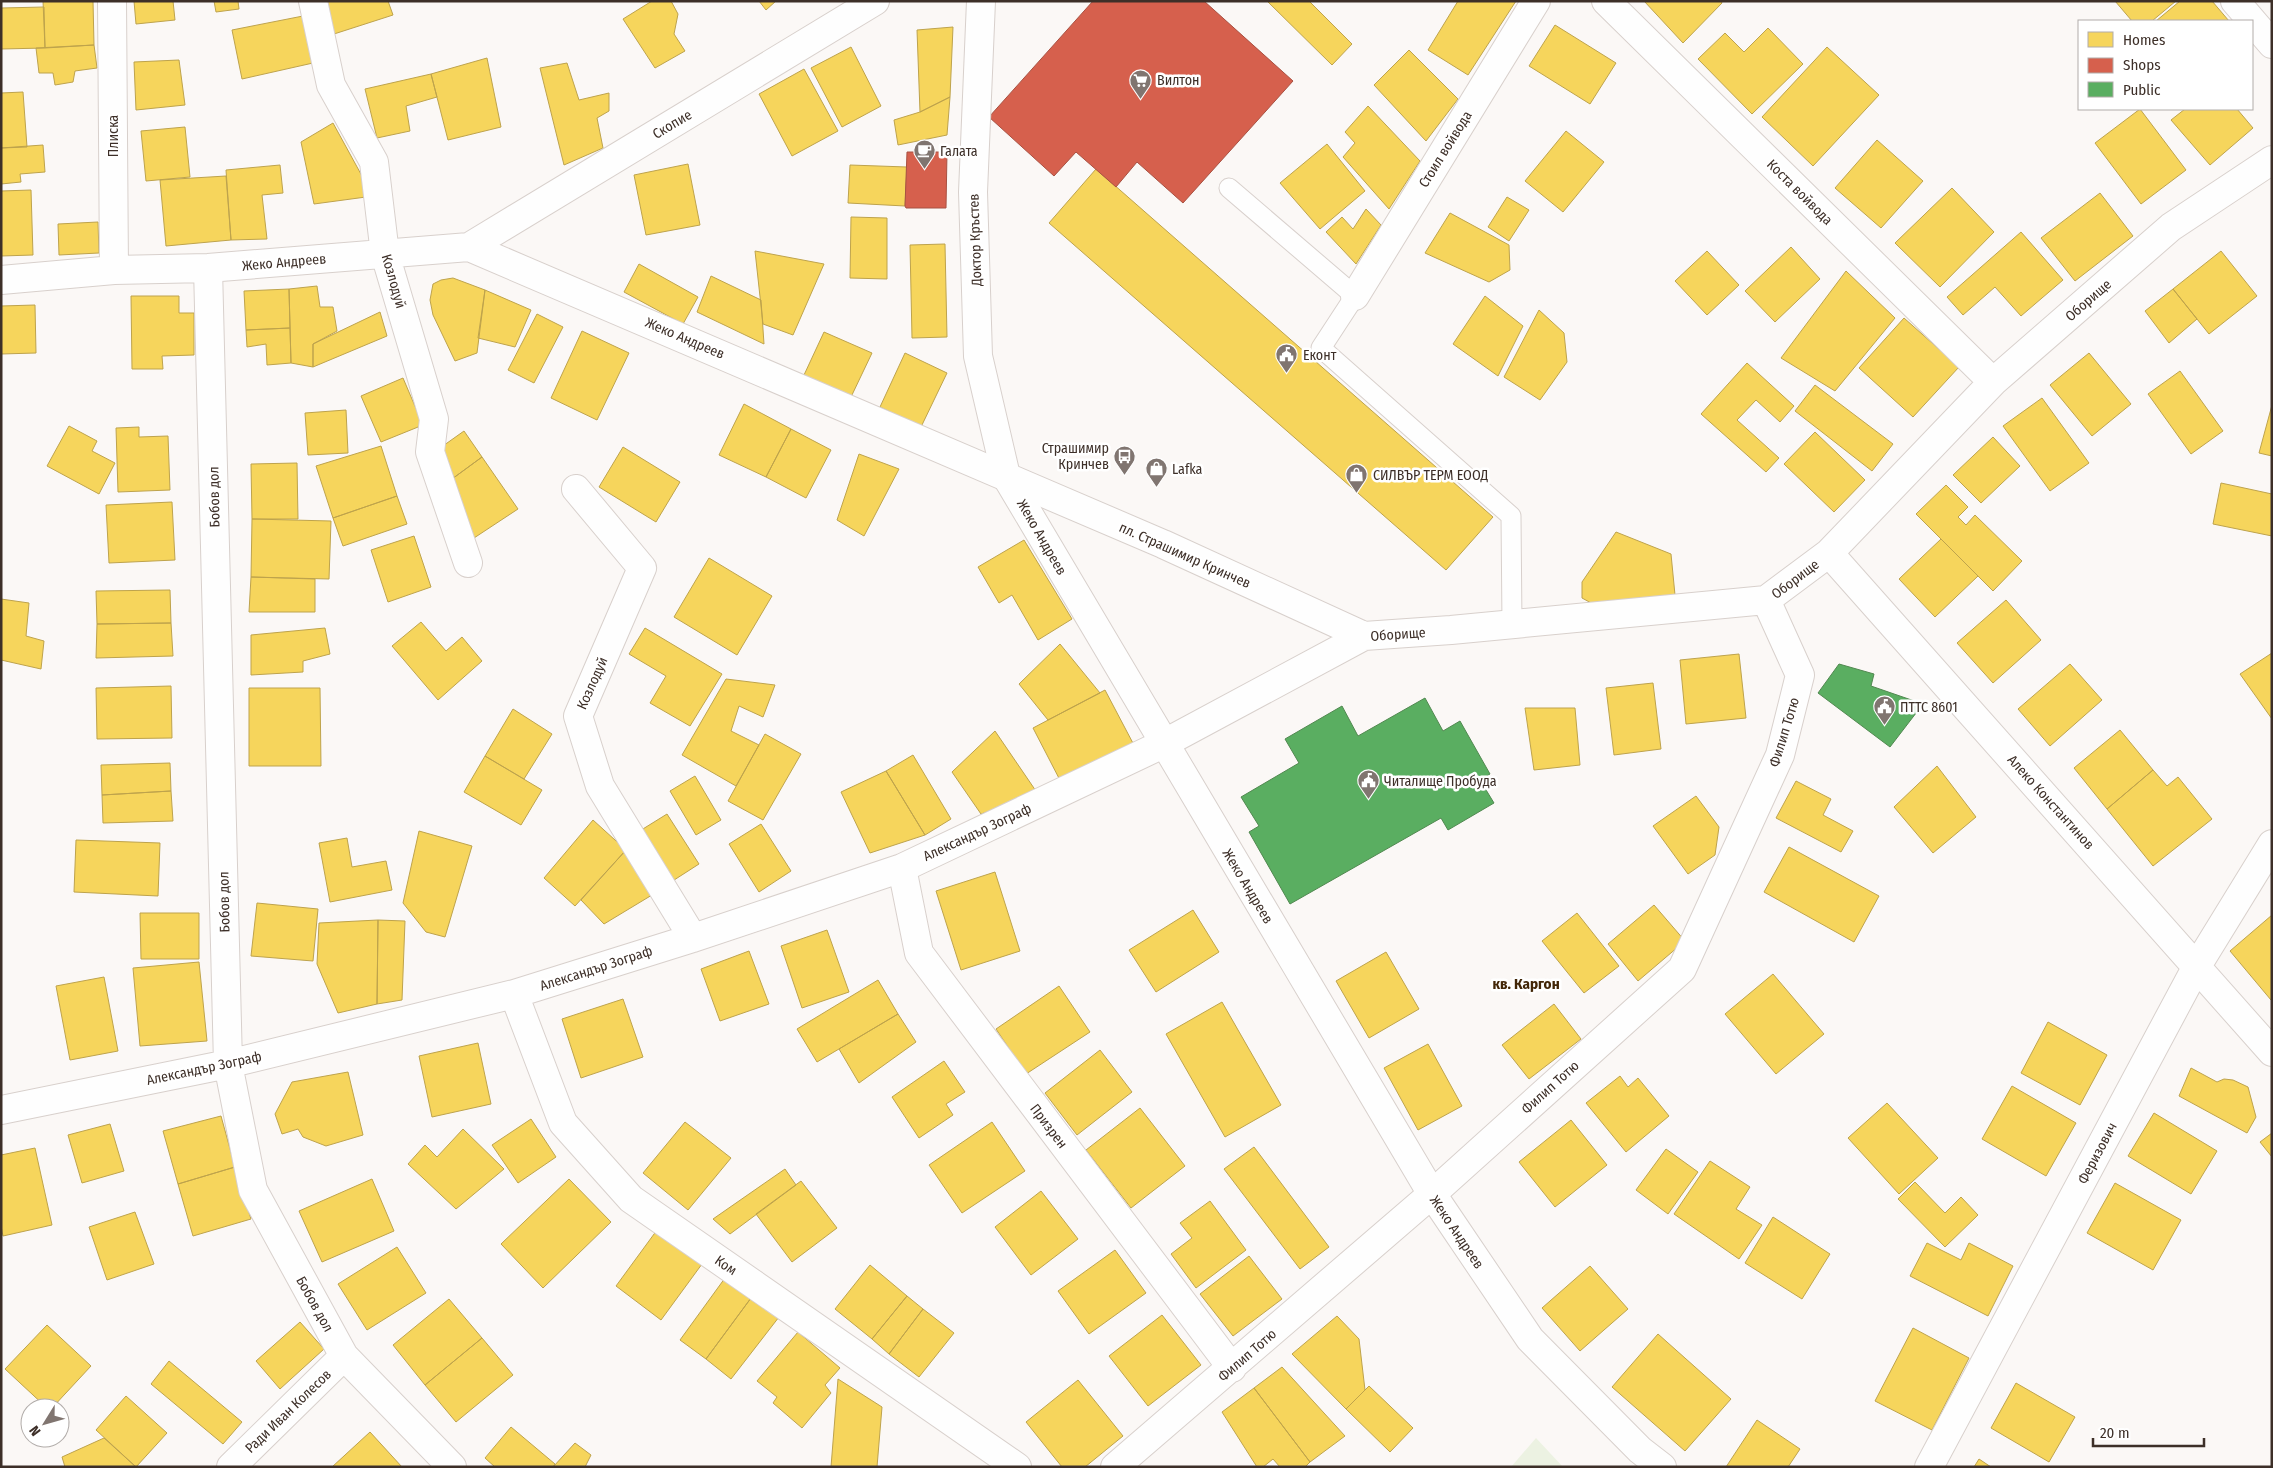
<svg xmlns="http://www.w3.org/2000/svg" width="2273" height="1468" viewBox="0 0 2273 1468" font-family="'Fira Sans Condensed',sans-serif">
<rect width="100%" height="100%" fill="#fbf8f6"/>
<path fill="#ecf2e2" d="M1536,1438L1563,1467H1511Z"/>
<path fill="#f6d55c" stroke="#bea34c" d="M43,1H93L94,45L45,48Z
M134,1H173L175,20L136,24Z
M214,1H238L239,9L216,12Z
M326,1H388L393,15L334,34Z
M652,1H671L678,14L674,34L685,51L655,68L623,19Z
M759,1H776L766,10Z
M1267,1H1309L1352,44L1332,65Z
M1458,1H1516L1468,75L1428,50Z
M1644,1H1721L1722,3L1683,43Z
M2115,1H2176L2152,21H2132Z
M2180,1H2212L2229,21H2156Z
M44,7L45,48L1,49V8Z
M303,16L313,63L242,79L232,30Z
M1555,25L1616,63L1590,104L1529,66Z
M953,27L950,97L920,112L917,30Z
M1768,28L1803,64L1752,114L1698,59L1725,33L1744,52Z
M94,45L97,68L75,71L73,82L55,85L53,73H39L36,48Z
M851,47L881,106L842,127L811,68Z
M1827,47L1879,95L1813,166L1762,117Z
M1409,50L1458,99L1426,141L1374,85Z
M487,58L501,127L448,140L431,74Z
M179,60L185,105L136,110L134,62Z
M567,63L579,100L609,93V111L597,118L603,148L564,165L540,68Z
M804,69L838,131L792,156L759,94Z
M431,74L437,97L406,106L410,131L377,138L365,89Z
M23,92L27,147L1,148V93Z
M950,97L947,135L898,145L894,120L920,112Z
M1368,106L1420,161L1389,209L1343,157L1355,143L1345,132Z
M2140,109L2186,170L2141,204L2095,143Z
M2185,109H2237L2253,128L2210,165L2171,120Z
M333,123L362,176L366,197L314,204L301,142Z
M185,127L190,177L146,181L141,131Z
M1566,131L1604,162L1563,212L1525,181Z
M1877,140L1923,181L1881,228L1835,188Z
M1327,144L1365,191L1320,229L1280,183Z
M43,145L45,172L20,174L21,182L1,184V148Z
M688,164L700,225L646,235L634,175Z
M280,165L283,193L262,195L267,239L231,240L226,170Z
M850,165L907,167L905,206L848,203Z
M1096,169L1493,517L1446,570L1049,223Z
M226,176L231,240L166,246L160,180Z
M1952,188L1994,232L1940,287L1895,243Z
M31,190L33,255L1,256V191Z
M2100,193L2133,236L2075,281L2041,238Z
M1507,197L1529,210L1509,241L1488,227Z
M1366,209L1381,225L1356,264L1326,232L1342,217L1353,229Z
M1450,213L1509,245L1510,270L1489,282L1425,253Z
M851,217L887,218V279L850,278Z
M98,222L99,253L59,255L58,224Z
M2021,232L2063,280L2021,316L1995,287L1963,315L1947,297Z
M945,244L947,337L912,338L910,245Z
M1791,247L1820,279L1775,322L1745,291Z
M755,251L824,264L793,335L763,324Z
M1707,251L1739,285L1707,315L1675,281Z
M2221,251L2257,296L2209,334L2173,289Z
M639,264L698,297L683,324L624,292Z
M1846,271L1895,318L1835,391L1781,358Z
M711,276L761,300L764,344L697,312Z
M453,278L485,290L477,353L455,361L433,315L430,300L433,284L441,280Z
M317,286L320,307H333L337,331L313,344V367L291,363L289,289Z
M289,289L290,328L246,330L244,291Z
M2173,289L2197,319L2169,343L2145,311Z
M485,290L531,310L515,347L478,338Z
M131,296H179V313H194V355L162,356L163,369H132Z
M1485,296L1523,326L1498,376L1453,344Z
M35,305L36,353L1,354V306Z
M1539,310L1564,333L1567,362L1540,400L1504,377Z
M380,312L387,336L313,367V344Z
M537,314L563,327L534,383L508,370Z
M1904,318L1959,367L1913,417L1859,368Z
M290,328L291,363L267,365L266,344L247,347L246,330Z
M582,331L629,353L597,420L551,398Z
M824,332L872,353L851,397L804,375Z
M905,353L947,373L921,427L880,407Z
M2089,353L2131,404L2092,436L2050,385Z
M1747,363L1794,406L1780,422L1756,400L1737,420L1779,458L1766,472L1701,414Z
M2180,371L2223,431L2191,454L2148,394Z
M403,378L423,425L381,442L361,396Z
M1815,385L1893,444L1872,471L1795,411Z
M2042,398L2089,463L2050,491L2003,426Z
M744,404L791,429L766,477L719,455Z
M2272,405V456L2259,453Z
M346,410L348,453L308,455L305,413Z
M69,426L97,441L92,451L115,463L99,494L47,466Z
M139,427V437L168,436L170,490L118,492L116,428Z
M791,429L831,450L806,498L766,477Z
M464,431L482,457L452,479L433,453Z
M1815,432L1865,480L1834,512L1784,464Z
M1993,437L2020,466L1981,503L1953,475Z
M381,446L397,496L333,518L316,466Z
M623,447L680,482L656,522L599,487Z
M859,454L899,469L864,536L837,520Z
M482,457L518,509L474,538L452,479Z
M297,463L298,519H252L251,464Z
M2221,483L2272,494V536L2213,524Z
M1946,485L1968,507L1958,517L1966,525L1975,515L2022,561L1993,591L1916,514Z
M397,496L407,524L343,546L333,518Z
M172,502L175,560L109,563L106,505Z
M252,519L331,521L329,579L251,577Z
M1616,532L1671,554L1675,595L1593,604L1582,598V582Z
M414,536L431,587L388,602L371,550Z
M1941,539L1978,576L1935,617L1899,579Z
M1024,540L1072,619L1038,640L1012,595L999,603L978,567Z
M709,558L772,596L737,655L674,617Z
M251,577L315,579V612H249Z
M170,590L171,623L97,624L96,591Z
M1,599L29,603L26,636L44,641L41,669L1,660Z
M2006,600L2041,640L1993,683L1957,643Z
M421,622L446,651L462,637L482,661L438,700L392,646Z
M171,623L173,656L96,658L97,624Z
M325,628L330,654L303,661V672L251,675V635Z
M645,628L722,674L690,726L650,703L666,676L629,654Z
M1060,644L1100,693L1048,720L1019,684Z
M2272,653V719L2240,674Z
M1739,654L1746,718L1686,724L1680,660Z
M2070,664L2102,700L2050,746L2018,709Z
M726,679L775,685L763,717L739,706L731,731L759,745L736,786L682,755Z
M1653,683L1661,749L1614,755L1606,688Z
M171,686L172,738L97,739L96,688Z
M249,688H320L321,766H249Z
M1105,690L1135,747L1062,784L1033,728Z
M1525,708H1575L1580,765L1534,770Z
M513,709L552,734L524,779L485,756Z
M2120,730L2153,770L2107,809L2074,768Z
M995,731L1038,794L981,814L952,772Z
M765,734L801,754L763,820L728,801Z
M913,755L951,819L925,835L886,771Z
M485,756L542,790L521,825L464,792Z
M170,763L171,791L102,795L101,765Z
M1937,766L1976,817L1933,853L1894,807Z
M2153,770L2167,786L2178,777L2212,819L2153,866L2107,809Z
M886,771L925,835L870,853L841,792Z
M695,776L721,820L696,835L670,791Z
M1796,781L1831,799L1823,815L1853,831L1841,852L1776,818Z
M171,791L173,821L103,823L102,795Z
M1696,796L1719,827L1715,855L1688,874L1653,826Z
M667,814L699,864L671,882L638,832Z
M593,820L626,850L575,906L544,878Z
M761,824L791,871L759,892L729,844Z
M419,831L472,846L445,937L426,932L403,903Z
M347,838L352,867L386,861L392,890L330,902L319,843Z
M76,840L160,843L158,896L74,892Z
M1789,847L1879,896L1854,942L1764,892Z
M626,850L652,895L604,924L581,900Z
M995,872L1020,951L961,970L936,891Z
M257,903L318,909L313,961L251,956Z
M1654,905L1685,941L1638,981L1608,944Z
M1193,910L1219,952L1156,992L1129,950Z
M140,913H199V959H141Z
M1577,913L1619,966L1584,993L1542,941Z
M2272,915V999L2271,1000L2230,951Z
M378,920L405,921L402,1000L377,1004Z
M378,920L377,1004L338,1013L317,964L319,923Z
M827,930L849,992L802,1008L781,946Z
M749,951L769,1004L720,1021L701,969Z
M1386,952L1419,1009L1369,1038L1336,981Z
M199,962L207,1041L140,1046L133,968Z
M1773,974L1824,1034L1776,1074L1725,1014Z
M104,977L118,1051L70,1060L56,986Z
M878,980L898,1014L817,1062L797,1029Z
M1059,986L1090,1032L1026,1074L996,1029Z
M623,999L643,1057L581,1078L562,1019Z
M1222,1002L1281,1105L1225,1137L1166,1034Z
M1554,1004L1581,1039L1529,1079L1502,1045Z
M898,1014L916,1042L859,1083L839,1049Z
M2048,1022L2107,1055L2080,1105L2021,1073Z
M478,1043L491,1104L432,1117L419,1056Z
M1428,1044L1462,1106L1418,1130L1384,1068Z
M1100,1050L1132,1092L1077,1135L1045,1093Z
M944,1061L965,1092L946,1104L953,1115L919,1138L892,1097Z
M2191,1068L2217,1082L2224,1079L2233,1080L2248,1087L2256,1117L2247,1133L2179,1096Z
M348,1072L363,1135L326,1146L303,1137L298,1129L282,1134L275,1114L292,1082Z
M1620,1076L1628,1087L1638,1078L1669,1116L1626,1152L1586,1103Z
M2012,1086L2076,1123L2046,1176L1982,1139Z
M1887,1103L1938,1158L1899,1194L1848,1138Z
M1140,1108L1185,1166L1131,1208L1086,1150Z
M2154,1113L2217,1151L2191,1194L2128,1156Z
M221,1116L235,1167L178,1184L163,1131Z
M531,1119L556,1157L518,1183L492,1145Z
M1571,1120L1607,1165L1555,1207L1519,1162Z
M685,1122L731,1158L688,1210L643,1173Z
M992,1122L1025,1171L962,1213L929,1165Z
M110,1124L124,1171L82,1183L68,1135Z
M463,1129L504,1169L456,1209L408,1164L425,1145L437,1157Z
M2272,1133V1157L2260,1142Z
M1254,1147L1329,1247L1300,1269L1224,1169Z
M35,1148L52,1225L3,1236L1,1226V1155Z
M1666,1149L1698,1172L1668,1214L1636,1190Z
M1710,1161L1750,1187L1736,1209L1762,1225L1739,1259L1674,1214Z
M235,1167L251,1219L193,1236L178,1184Z
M785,1169L796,1185L730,1234L713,1219Z
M372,1179L394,1231L322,1262L299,1211Z
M569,1179L611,1222L543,1288L501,1244Z
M801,1181L837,1228L792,1262L756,1214Z
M1915,1182L1945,1213L1961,1197L1978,1215L1945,1247L1898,1199Z
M2115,1183L2181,1220L2153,1270L2087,1233Z
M1041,1191L1078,1239L1031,1275L995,1227Z
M1210,1201L1246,1250L1196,1288L1171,1254L1192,1238L1180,1223Z
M135,1212L154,1264L107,1280L89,1227Z
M1773,1217L1830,1254L1802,1299L1745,1263Z
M657,1230L702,1264L661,1320L616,1286Z
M1927,1243L1961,1260L1969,1243L2013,1266L1988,1316L1910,1276Z
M397,1247L426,1293L367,1330L338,1284Z
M1115,1250L1146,1293L1089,1334L1058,1291Z
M1249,1256L1282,1299L1233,1336L1200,1294Z
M870,1265L907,1296L872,1339L835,1309Z
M1590,1266L1628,1309L1580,1351L1542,1308Z
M725,1278L751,1298L706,1359L680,1340Z
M907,1296L923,1309L889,1354L872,1339Z
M751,1298L779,1317L731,1379L706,1359Z
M449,1299L482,1338L425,1385L393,1345Z
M923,1309L954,1333L919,1377L889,1354Z
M1162,1315L1201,1365L1148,1406L1109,1356Z
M1337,1316L1359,1339L1365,1390L1346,1409L1292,1354Z
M300,1322L324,1349L280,1389L256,1361Z
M47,1325L91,1366L52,1408H47L5,1369Z
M1913,1328L1969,1358L1932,1430L1875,1401Z
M798,1332L840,1368L825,1385L831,1393L802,1428L773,1403L777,1397L757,1381Z
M1658,1334L1731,1399L1685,1451L1612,1387Z
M482,1338L513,1375L456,1422L425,1385Z
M169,1361L242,1422L223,1444L151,1384Z
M1282,1367L1345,1436L1310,1462L1254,1388Z
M838,1379L882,1407L877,1467H831Z
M1078,1380L1123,1436L1085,1467H1062L1026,1422Z
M2016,1383L2075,1417L2049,1462L1991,1428Z
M1369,1386L1413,1428L1390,1452L1346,1409Z
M1254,1388L1310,1462L1305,1467H1280L1273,1459L1263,1467H1257L1222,1412Z
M126,1396L167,1433L136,1467L96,1430Z
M1757,1420L1800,1449L1788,1467H1726Z
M511,1427L555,1464L553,1467H495L485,1458Z
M370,1432L402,1467H332Z
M104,1438L136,1467H65L62,1457Z
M575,1443L591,1455L585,1467H553Z
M1979,1459L1991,1467H1974Z"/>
<path fill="#d6604d" stroke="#a85142" d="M1093,1H1204L1293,81L1183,203L1137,162L1116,187L1076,152L1054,176L989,117Z
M907,152H947L946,208H906L905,206Z"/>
<path fill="#5aae61" stroke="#518850" d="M1839,664L1874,674L1871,686L1923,704L1890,747L1818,693Z
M1425,698L1443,731L1460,721L1490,774L1480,780L1494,803L1448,830L1441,818L1290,904L1249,832L1259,826L1241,797L1299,763L1285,739L1342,706L1358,736Z"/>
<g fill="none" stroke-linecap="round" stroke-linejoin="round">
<defs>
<path id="service" d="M1229,188L1355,296L1321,348L1511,516L1512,625"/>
<path id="minor" d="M112,1L114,270
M313,1L331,85L374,162L385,254L434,419L430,452L468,563
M1606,1L1993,382
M2235,1L2272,44
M469,247L875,1
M208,268L228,1064L253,1190L344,1356L452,1467
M1,280L114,270L208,268L469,247L1163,544L1364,636
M1355,296L1536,1
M576,489L642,568L578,716L600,786L693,938
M1829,553L2272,1052
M902,868L919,953L1232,1368
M514,994L563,1123L631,1199L1017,1467
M1,1110L228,1064L514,994L693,938L902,868L1163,744L1364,636L1451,630L1766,600L1829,553L1993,382L2171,227L2272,160
M231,1467L344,1356
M1115,1467L1432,1194L1682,969L1780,755L1800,675L1766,600
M1929,1467L2197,966L2272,844"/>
<path id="tertiary" d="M981,1L973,192L978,356L1006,476L1432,1194L1530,1339L1640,1450L1662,1467"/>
</defs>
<use href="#service" stroke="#d8d0cc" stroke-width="21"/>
<use href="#minor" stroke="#d8d0cc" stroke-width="30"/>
<use href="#tertiary" stroke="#d8d0cc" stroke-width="30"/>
<use href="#service" stroke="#fefefe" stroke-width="19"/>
<use href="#minor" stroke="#fefefe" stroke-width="28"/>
<use href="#tertiary" stroke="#fefefe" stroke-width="28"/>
</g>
<defs>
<symbol id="supermarket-pin" viewBox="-11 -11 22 30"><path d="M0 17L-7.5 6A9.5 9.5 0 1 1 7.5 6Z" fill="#807570" stroke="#fff"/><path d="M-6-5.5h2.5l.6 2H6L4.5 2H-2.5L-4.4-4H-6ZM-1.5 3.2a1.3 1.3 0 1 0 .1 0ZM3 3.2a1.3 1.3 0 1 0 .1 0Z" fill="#fff"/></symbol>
<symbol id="cafe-pin" viewBox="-11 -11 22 30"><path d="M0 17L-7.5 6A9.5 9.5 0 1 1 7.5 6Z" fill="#807570" stroke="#fff"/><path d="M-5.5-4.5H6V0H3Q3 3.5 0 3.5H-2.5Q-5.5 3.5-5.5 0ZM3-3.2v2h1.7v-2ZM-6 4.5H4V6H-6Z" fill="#fff"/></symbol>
<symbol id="civic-pin" viewBox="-11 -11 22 30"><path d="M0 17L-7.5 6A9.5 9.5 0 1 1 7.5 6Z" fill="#807570" stroke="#fff"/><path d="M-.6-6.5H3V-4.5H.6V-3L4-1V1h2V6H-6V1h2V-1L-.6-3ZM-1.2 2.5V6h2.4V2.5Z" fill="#fff"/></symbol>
<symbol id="bus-pin" viewBox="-11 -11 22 30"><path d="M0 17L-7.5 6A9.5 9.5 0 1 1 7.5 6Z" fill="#807570" stroke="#fff"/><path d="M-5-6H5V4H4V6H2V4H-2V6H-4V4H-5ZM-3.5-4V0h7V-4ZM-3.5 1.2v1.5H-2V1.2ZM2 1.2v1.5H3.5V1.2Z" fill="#fff"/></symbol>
<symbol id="shop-pin" viewBox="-11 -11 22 30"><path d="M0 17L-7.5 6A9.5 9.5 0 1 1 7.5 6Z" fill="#807570" stroke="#fff"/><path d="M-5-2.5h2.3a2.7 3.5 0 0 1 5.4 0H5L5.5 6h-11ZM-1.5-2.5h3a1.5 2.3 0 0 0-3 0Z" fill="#fff"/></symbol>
</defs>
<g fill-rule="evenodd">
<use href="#supermarket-pin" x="1128" y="68" width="25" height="34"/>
<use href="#cafe-pin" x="912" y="138" width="25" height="34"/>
<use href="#civic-pin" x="1274" y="342" width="25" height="34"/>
<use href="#bus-pin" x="1112" y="444" width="25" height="34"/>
<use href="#shop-pin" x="1144" y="456" width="25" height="34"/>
<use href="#shop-pin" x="1344" y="462" width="25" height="34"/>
<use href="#civic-pin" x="1872" y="694" width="25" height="34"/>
<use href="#civic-pin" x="1356" y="768" width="25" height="34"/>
</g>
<g text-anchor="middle" stroke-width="5" stroke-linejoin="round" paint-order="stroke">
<g font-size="14" fill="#3d2f28" stroke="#fff" text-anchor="start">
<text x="1157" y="85">Вилтон</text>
<text x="940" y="156">Галата</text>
<text x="1303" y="360">Еконт</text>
<text x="1109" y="453" text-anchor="end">Страшимир<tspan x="1109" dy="16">Кринчев</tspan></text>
<text x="1172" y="474">Lafka</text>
<text x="1373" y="480">СИЛВЪР ТЕРМ ЕООД</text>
<text x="1900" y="712">ПТТС 8601</text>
<text x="1384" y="786">Читалище Пробуда</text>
</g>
<g font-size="14" fill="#3d2f28" stroke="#fff">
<text transform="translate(672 124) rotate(-31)" y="5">Скопие</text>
<text transform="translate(113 136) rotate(-90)" y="5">Плиска</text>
<text transform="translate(1445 149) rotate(-58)" y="5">Стоил войвода</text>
<text transform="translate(1800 192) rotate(45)" y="5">Коста войвода</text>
<text transform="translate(975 240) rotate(-92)" y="5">Доктор Кръстев</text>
<text transform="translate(284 262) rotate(-5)" y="5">Жеко Андреев</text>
<text transform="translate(394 281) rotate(74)" y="5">Козлодуй</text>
<text transform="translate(2088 300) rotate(-41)" y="5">Оборище</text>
<text transform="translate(685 338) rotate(23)" y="5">Жеко Андреев</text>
<text transform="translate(214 497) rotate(-91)" y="5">Бобов дол</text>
<text transform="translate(1042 537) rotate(60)" y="5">Жеко Андреев</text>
<text transform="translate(1185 555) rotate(24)" y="5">пл. Страшимир Кринчев</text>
<text transform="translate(1795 579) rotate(-37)" y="5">Оборище</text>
<text transform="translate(1398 634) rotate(-4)" y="5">Оборище</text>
<text transform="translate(592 683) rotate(-66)" y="5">Козлодуй</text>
<text transform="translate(1784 732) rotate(-73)" y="5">Филип Тотю</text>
<text transform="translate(2051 802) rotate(48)" y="5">Алеко Константинов</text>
<text transform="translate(977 832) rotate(-25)" y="5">Александър Зограф</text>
<text transform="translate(1248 886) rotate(59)" y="5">Жеко Андреев</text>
<text transform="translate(224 902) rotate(-91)" y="5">Бобов дол</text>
<text transform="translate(596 968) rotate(-18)" y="5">Александър Зограф</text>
<text transform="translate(204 1068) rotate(-12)" y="5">Александър Зограф</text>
<text transform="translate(1550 1087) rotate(-42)" y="5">Филип Тотю</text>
<text transform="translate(1049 1126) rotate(53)" y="5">Призрен</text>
<text transform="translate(2097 1153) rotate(-62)" y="5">Феризович</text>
<text transform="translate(1457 1232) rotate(56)" y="5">Жеко Андреев</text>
<text transform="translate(726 1265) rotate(35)" y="5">Ком</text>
<text transform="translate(315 1304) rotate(61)" y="5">Бобов дол</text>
<text transform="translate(1247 1355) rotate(-41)" y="5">Филип Тотю</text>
<text transform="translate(288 1411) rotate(-44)" y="5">Ради Иван Колесов</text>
</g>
<g font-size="15" font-weight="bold" fill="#422607" stroke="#fff">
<text x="1526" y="989">кв. Каргон</text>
</g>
</g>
<rect width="2273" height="1468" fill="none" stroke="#3d2f28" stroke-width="5"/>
<rect x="2078" y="20" width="175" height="90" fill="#ffffff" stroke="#b1aca9"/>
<rect x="2088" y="32" width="25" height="15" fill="#f6d55c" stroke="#b1aca9"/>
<text x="2123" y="45" font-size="15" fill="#3d2f28">Homes</text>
<rect x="2088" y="58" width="25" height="15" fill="#d6604d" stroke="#b1aca9"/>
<text x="2123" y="70" font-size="15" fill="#3d2f28">Shops</text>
<rect x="2088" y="82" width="25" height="15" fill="#5aae61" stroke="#b1aca9"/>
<text x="2123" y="95" font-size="15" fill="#3d2f28">Public</text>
<g transform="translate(45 1423) rotate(233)"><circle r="24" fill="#ffffff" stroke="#b1aca9"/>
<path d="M0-4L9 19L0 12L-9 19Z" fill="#807570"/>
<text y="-8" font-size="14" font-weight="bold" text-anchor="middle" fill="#3d2f28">N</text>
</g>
<path d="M2093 1438v8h111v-8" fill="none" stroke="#3d2f28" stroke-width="2.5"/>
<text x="2100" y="1438" font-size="15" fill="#3d2f28" stroke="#ffffff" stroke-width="4" paint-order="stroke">20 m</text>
</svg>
